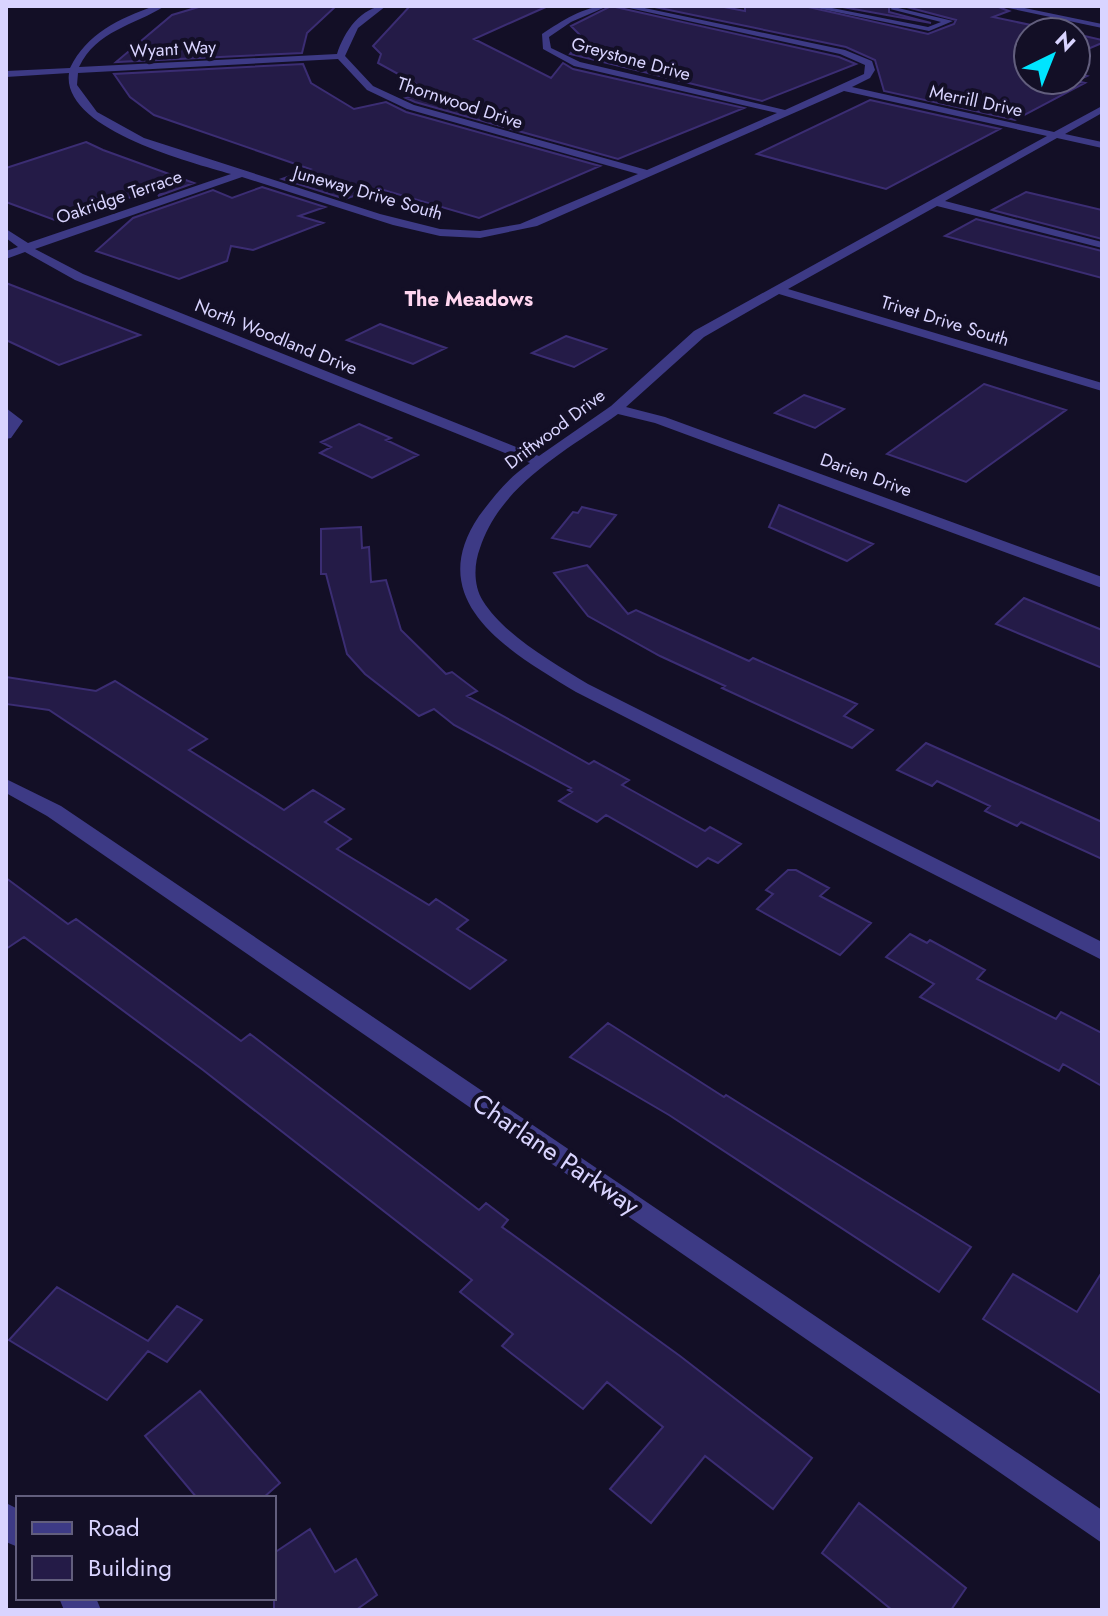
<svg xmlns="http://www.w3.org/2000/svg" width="1108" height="1616" viewBox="0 0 1108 1616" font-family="Jost,sans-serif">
<rect width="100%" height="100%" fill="#130f26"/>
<path fill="#241b47" stroke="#3b2d73" stroke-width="2" d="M202,6H336L307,33L302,53L116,62L172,15Z
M410,6H548L474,39L551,78L563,63L573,69L744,108L618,159L415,102L406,98L431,92L378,63L381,54L373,46Z
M611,6L839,57L856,64L762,101L570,54L583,38L571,26Z
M650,6H719L745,11V6H804L928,34L954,24L956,20L903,6H996L1009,11L993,17L1064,32H1028V80H1076V73L1087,76L1076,81L1085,83L1015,120L884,91L875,60L846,47Z
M837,6H889V12L931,23Z
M1076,34L1102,40V43L1076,54Z
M303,64L311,83L354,109L386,102L406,112L600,166L479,218L377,188L345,199L282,179L310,169L154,115L130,97L114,74Z
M870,100L1000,129L886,189L757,154Z
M86,142L103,150L194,183L158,196L174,182L60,222L6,202V168Z
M262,187L325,207L299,216L323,223L253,250L231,246L227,261L179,279L96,251L133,218L213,190L232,198Z
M1026,192L1102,210V239L992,210Z
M976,219L1102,251V278L945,236Z
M6,283L140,335L59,365L6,340Z
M380,324L446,348L413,364L347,340Z
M566,336L606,349L574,367L532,353Z
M984,384L1066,410L966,482L887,454Z
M804,395L844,409L815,428L775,413Z
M359,424L391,438L386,440L418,455L372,478L320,453L331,447L321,442Z
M779,505L873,544L847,561L769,527Z
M582,507L616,515L590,547L552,538L573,512L578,513Z
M361,527L362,548L369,547L371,582L386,580L401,630L446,674L452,672L477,691L467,696L589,764L594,761L629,780L622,785L705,831L710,827L741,844L718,863L708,858L697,867L606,815L597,822L559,801L572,792L568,790L571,788L454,725L434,709L419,716L365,674L347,654L326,574H321V529Z
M587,565L628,614L636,610L749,661L753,658L857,704L844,716L873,730L852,748L722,688L725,686L660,656L588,616L554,573Z
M1024,598L1102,630V668L996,624Z
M6,677L96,691L115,681L207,739L189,750L284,810L313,790L344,809L325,822L351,839L337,849L429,905L436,899L468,920L457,929L506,960L470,989L49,710L6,704Z
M926,743L1102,822V859L1021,822L1017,826L985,811L990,806L937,781L932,786L897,770Z
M788,870H796L829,888L820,896L871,923L840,955L757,909L773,894L766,890Z
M6,878L68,924L76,919L241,1041L250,1034L479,1210L486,1203L508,1220L502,1227L680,1356L812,1458L773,1509L705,1456L651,1523L610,1489L663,1427L607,1382L583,1409L502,1346L513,1334L460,1292L472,1280L203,1070L24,937L6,949Z
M910,934L927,943L930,940L985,970L977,979L1056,1019L1061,1012L1102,1033V1086L1063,1064L1059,1071L920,997L934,984L886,957Z
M608,1023L724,1097L726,1095L971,1247L939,1292L669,1115L570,1057Z
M1102,1272V1394L983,1319L1013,1274L1077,1312Z
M57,1287L148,1341L177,1306L202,1320L167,1362L148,1351L107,1400L9,1340Z
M200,1391L280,1483L263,1498H197L145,1436Z
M859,1503L966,1588L951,1610H892L822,1553Z
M310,1529L335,1572L356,1559L377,1595L356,1610H274V1553Z"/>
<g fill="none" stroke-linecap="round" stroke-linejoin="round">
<path fill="#3d3a85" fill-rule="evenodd" d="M807,6H822L928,27L941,22L890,9L894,7L953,21L929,31Z"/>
<path fill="#3d3a85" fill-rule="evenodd" d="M154,6H165C133,26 97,30 79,67L337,54C344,32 361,6 386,6L358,28L345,56L373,86L414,105L647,170L777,113L574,66L543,49L542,34C562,21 583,6 608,6L571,22L549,37L551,48L580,62L785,110L864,74L865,65L840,54L620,6H635L845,50L872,61L875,70L870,78L852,87L1054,132L1102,106V113L1065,134L1102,142V148L1057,138L945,201L1102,242V248L937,206L788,289L1102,383V391L779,294L704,337L626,407L665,417L1102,577V588L655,423L618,414C566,451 501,484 480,548C474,564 473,585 483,601C504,635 555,664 588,684L1102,942V960L576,692C510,652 421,602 479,516C494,496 509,477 530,463L75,280L25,252L6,259V251L18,247L6,238V229L28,243L231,174C190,162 61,129 69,73L6,77V71L70,68C87,33 119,19 154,6ZM338,59L367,90L407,109L638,174L520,224L480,231L440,229L380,214L144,138L97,112L77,85L78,73ZM844,91L1047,136L694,331L611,406L539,456L83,274L35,249L242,177L393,225L440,236L480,238L537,226Z
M6,408L23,421L11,438L6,439Z
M6,779L61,806L1102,1510V1543L47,816L6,793Z
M6,1503L18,1509V1547L6,1542Z
M59,1598H96L101,1610H64Z"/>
<path fill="#3d3a85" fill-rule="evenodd" d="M999,6H1015L1102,24V28Z"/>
</g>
<g text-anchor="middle" stroke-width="8" stroke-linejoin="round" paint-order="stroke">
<g font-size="18" fill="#d9d4ff" stroke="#130f26">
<text transform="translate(173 49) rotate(-3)" y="6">Wyant Way</text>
<text transform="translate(631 59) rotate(15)" y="6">Greystone Drive</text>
<text transform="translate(976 101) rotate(12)" y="6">Merrill Drive</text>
<text transform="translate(460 103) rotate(18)" y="6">Thornwood Drive</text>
<text transform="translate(368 193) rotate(16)" y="6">Juneway Drive South</text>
<text transform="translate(119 197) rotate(-19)" y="6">Oakridge Terrace</text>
<text transform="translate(945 321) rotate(17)" y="6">Trivet Drive South</text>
<text transform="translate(276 337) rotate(22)" y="6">North Woodland Drive</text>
<text transform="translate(555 429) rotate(-37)" y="6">Driftwood Drive</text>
<text transform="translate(866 475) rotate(20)" y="6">Darien Drive</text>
</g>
<g font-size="20" font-weight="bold" fill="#ffd6f0" stroke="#130f26">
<text x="469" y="306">The Meadows</text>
</g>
<g font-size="26" fill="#d9d4ff" stroke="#130f26">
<text transform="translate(556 1154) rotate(34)" y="9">Charlane Parkway</text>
</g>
</g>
<rect width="1108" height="1616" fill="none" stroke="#d9d4ff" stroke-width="16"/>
<rect x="16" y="1496" width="260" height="104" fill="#130f26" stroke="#625e7d" stroke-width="2"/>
<rect x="32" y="1522" width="40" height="12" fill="#3d3a85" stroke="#625e7d" stroke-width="2"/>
<text x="88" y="1536" font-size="24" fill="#d9d4ff">Road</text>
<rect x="32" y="1556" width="40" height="24" fill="#241b47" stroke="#625e7d" stroke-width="2"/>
<text x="88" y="1576" font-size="24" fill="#d9d4ff">Building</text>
<g transform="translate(1052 56) rotate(43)"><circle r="38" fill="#130f26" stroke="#625e7d" stroke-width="2"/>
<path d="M0-6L14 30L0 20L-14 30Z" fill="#00e5ff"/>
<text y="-12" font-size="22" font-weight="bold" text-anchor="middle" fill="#d9d4ff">N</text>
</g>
</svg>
